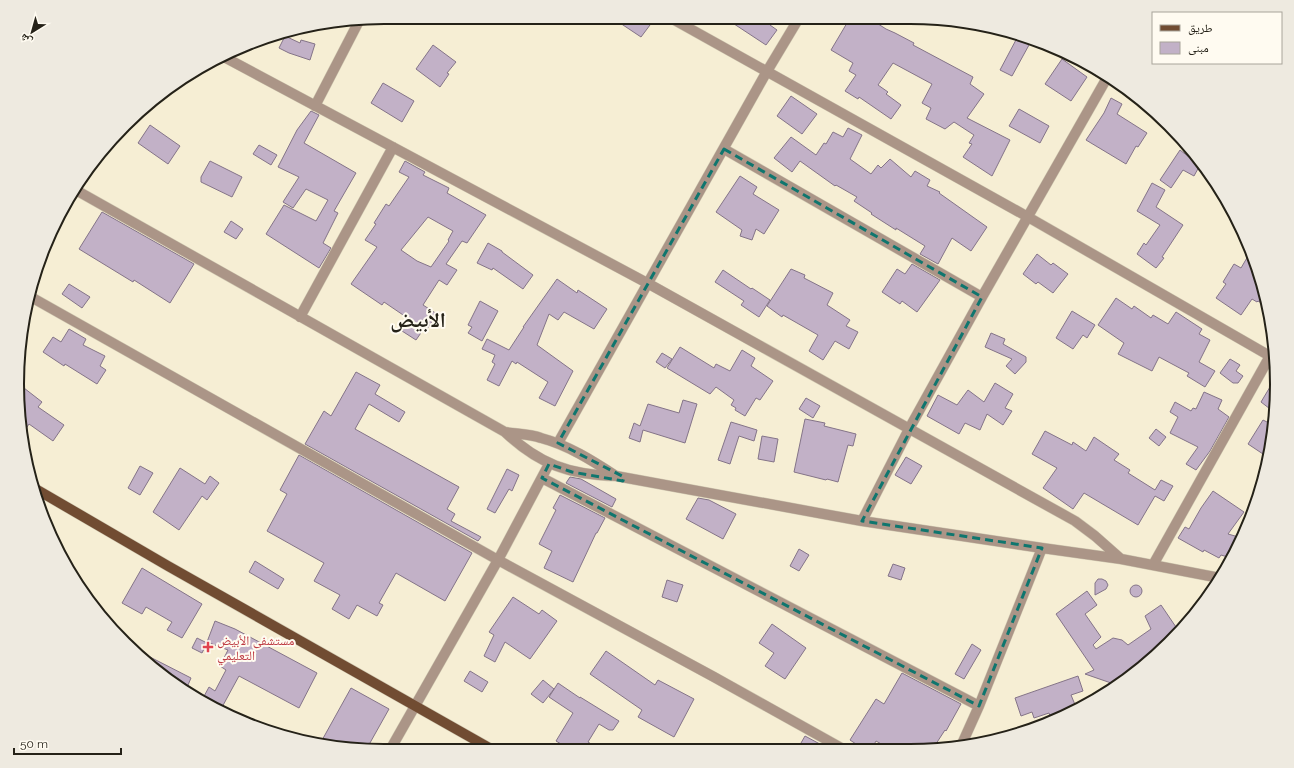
<svg xmlns="http://www.w3.org/2000/svg" width="1294" height="768" viewBox="0 0 1294 768" font-family="Raleway,'Noto Naskh Arabic',sans-serif">
<rect width="100%" height="100%" fill="#f6eed4"/>
<path fill="#c2b1c7" stroke="#847488" fill-rule="evenodd" d="M611,17H639L650,25L641,37Z
M725,18H775L770,25L777,30L766,45Z
M850,18H869L886,29L895,33L914,43L913,45L973,77L970,84L984,94L967,118L1010,140L992,176L963,157L972,144L969,143L974,135L954,122L945,129L926,119L931,108L922,103L932,84L893,63L878,85L888,92L886,94L901,105L891,119L859,97L858,99L845,91L856,75L849,71L853,63L831,50Z
M285,36L300,43L301,40L315,44L310,60L289,53L279,48Z
M1017,38L1029,45L1012,76L1000,70Z
M433,45L456,62L447,73L449,74L440,87L416,69Z
M1062,59L1087,77L1071,101L1045,84Z
M383,83L414,101L402,122L371,103Z
M791,96L817,114L802,134L777,116Z
M1111,98L1122,104L1117,114L1147,133L1138,147L1136,146L1126,164L1086,140L1104,113Z
M1019,109L1049,126L1040,143L1009,126Z
M311,111L319,115L304,143L356,173L334,211L338,213L323,243L331,248L319,268L266,234L284,205L316,221L328,200L306,189L293,208L283,202L299,177L278,167L297,130Z
M150,125L180,146L168,164L138,143Z
M848,128L862,135L850,159L871,174L878,165L881,168L890,159L911,177L915,171L930,180L927,186L940,192L939,193L987,227L971,251L952,238L938,264L920,254L925,246L896,228V230L871,214L872,213L854,201L857,197L836,185L835,186L800,161L792,172L774,158L791,137L816,155L824,143L826,144L833,132L843,137Z
M259,145L277,155L271,165L253,154Z
M1180,150L1189,157L1192,152L1200,162V165L1194,176L1183,170L1171,188L1160,180Z
M210,161L242,177L232,197L201,182V177Z
M405,161L425,172L423,175L449,188L447,193L486,215L467,243L462,241L446,264L457,270L447,285L439,280L423,305L437,314L427,329L425,327L416,340L402,331L409,319L384,302L382,305L351,284L377,247L365,240L376,224L374,223L386,204L389,206L409,177L399,172ZM428,217L453,231L448,240L449,241L431,267L417,261L401,250Z
M740,176L757,187L753,194L779,210L764,234L756,229L752,240L740,236L742,230L716,212Z
M1152,183L1165,190L1156,207L1183,225L1162,257L1164,258L1156,268L1137,254L1144,243L1146,245L1160,225L1137,211Z
M102,212L194,264L170,303L134,280L133,282L79,249Z
M231,221L243,229L236,239L224,232Z
M488,243L502,251V252L533,275L523,289L493,268L492,270L477,263Z
M1251,251L1268,307L1258,301L1257,302L1252,299L1241,315L1216,298L1226,284L1223,282L1234,264L1241,268Z
M1037,254L1051,265L1053,263L1068,274L1053,293L1038,282L1036,284L1023,274Z
M912,264L940,280L917,312L902,301L900,304L882,292L897,269L905,274Z
M791,269L805,275L804,278L833,293L827,305L850,320L846,326L858,332L849,349L835,341L823,360L809,351L818,335L783,315L782,317L767,306Z
M723,270L751,289L752,288L770,300L759,317L741,305L744,301L715,282Z
M557,279L577,293L578,290L607,309L594,329L564,312L558,320L549,314L537,345L573,371L555,406L539,398L548,382L517,362L516,364L512,361L499,386L487,380L495,364L492,362L495,355L482,349L487,339L509,350L524,327H523Z
M69,284L90,297L82,308L62,294Z
M1116,298L1132,309L1134,306L1151,318L1153,315L1168,324L1176,312L1202,329L1199,334L1210,340L1199,362L1215,371L1205,387L1187,376L1189,373L1159,357L1152,371L1118,354L1124,343L1098,325Z
M480,301L498,311L482,341L468,333L472,327L468,325Z
M1072,311L1095,325L1087,338L1083,335L1073,349L1056,338Z
M69,329L86,339L83,345L105,356L100,366L106,370L97,384L65,364L64,366L43,352L53,337L61,342Z
M991,333L1005,339L1003,344L1026,357V362L1015,374L1006,366L1012,359L985,347Z
M680,347L714,368L716,364L730,371L742,350L755,358L751,366L773,381L760,400L756,398L745,416L735,410L736,408L731,405L734,400L716,387L710,394L667,368Z
M662,353L672,359L665,368L656,362Z
M1230,359L1240,365L1236,371L1243,376L1238,383H1233L1220,373Z
M356,372L380,385L375,394L405,412L399,422L369,404L355,429L459,487L447,509L455,514L451,521L481,537L478,541L305,444L324,411L331,416Z
M1276,377L1277,384L1274,412L1261,402Z
M995,383L1013,394L1005,408L1012,411L1003,425L987,414L980,430L965,423L959,434L927,416L938,395L957,405L968,390L984,402Z
M24,388L42,402L38,407L64,425L53,441L29,424L25,430L19,395Z
M1204,392L1222,400L1218,409L1229,417L1210,451L1196,470L1186,464L1198,447L1170,433L1178,417L1170,412L1175,402L1191,411L1193,408L1196,409Z
M806,398L820,406L813,418L799,409Z
M683,400L697,404L685,443L643,430L640,442L629,438L634,423L640,426L648,404L679,413Z
M805,419L825,423L824,426L856,434L853,446L848,445L838,482L827,479L826,480L794,472Z
M1263,420L1273,425L1269,458L1248,444Z
M731,422L757,430L754,441L739,436L730,464L718,460Z
M1156,429L1166,437L1159,446L1149,438Z
M1045,431L1072,445L1073,442L1086,451L1094,437L1119,454L1114,460L1130,470L1128,473L1155,490L1161,480L1173,486L1164,501L1155,496L1138,525L1084,493L1073,509L1043,488L1057,468L1032,454Z
M762,436L778,439L774,462L758,459Z
M299,455L472,553L445,601L396,573L379,603L383,605L377,616L357,605L349,619L332,609L340,595L314,581L324,563L267,531L287,494L280,490Z
M906,457L922,466L911,484L895,475Z
M140,466L153,473L140,495L128,488Z
M180,468L205,484L210,476L219,483L207,500L202,496L179,530L153,512Z
M507,469L519,475L512,491L509,489L495,513L487,509Z
M570,477L581,479L616,499L612,507L566,483Z
M1213,491L1244,512L1228,534L1242,538L1231,558L1221,555L1219,558L1204,550L1203,552L1178,538L1185,527L1189,529L1201,508Z
M560,495L605,518L597,533H596L573,582L544,568L552,551L539,544L556,510L553,508Z
M698,498L709,500L736,514L723,539L686,519Z
M799,549L809,555L799,571L790,566Z
M255,561L284,579L278,589L249,572Z
M893,564L905,568L901,580L888,576Z
M142,568L202,604L182,638L167,630L172,622L146,607L142,614L122,603Z
M1098,579H1102L1106,581L1108,585L1106,589L1095,595V583Z
M667,580L683,585L677,602L662,597Z
M1130 591a6 6 0 1 1 12 0a6 6 0 1 1-12 0Z
M1087,591L1097,605L1085,614L1101,637L1093,645L1096,649L1113,638L1122,640L1128,645L1151,629L1145,616L1161,605L1178,630L1157,654L1114,684L1085,674L1094,670L1056,614Z
M513,597L539,614L542,610L557,621L530,659L505,642L495,662L484,656L494,635L489,632Z
M215,621L235,629L317,673L299,708L239,676L221,709L202,700L209,687L215,691L226,670L220,666L228,650L207,642Z
M772,624L806,648L785,679L765,666L774,653L759,643Z
M197,638L207,643L202,653L192,648Z
M972,644L981,650L964,679L955,674Z
M606,651L655,685L658,680L694,699L674,737L638,717L642,710L590,674Z
M150,657L191,678L185,692L180,689L148,659Z
M470,671L488,682L482,692L464,681Z
M902,673L961,704L946,731L945,730L932,750H892L876,741L871,750H865L850,740L876,699L884,704Z
M1078,676L1083,691L1071,695L1076,707L1063,711L1064,714L1051,719L1049,713L1034,718L1032,712L1021,716L1015,698Z
M543,680L554,689L543,703L531,694Z
M558,683L580,698V697L619,721L613,730H609L599,724L588,742L601,750H571L556,741L573,713L549,697Z
M351,688L389,709L366,750H360L321,742Z
M805,736L831,750H797Z"/>
<g fill="none" stroke-linecap="round" stroke-linejoin="round">
<defs>
<path id="minor" d="M669,17L1028,217L1275,359
M226,58L649,284L1075,521L1095,536L1121,559
M315,106L359,21
M724,149L982,297
M74,189L505,432C539,464 569,475 616,476L862,521L1042,548L1121,559L1220,578
M31,297L498,560L714,677L845,750
M300,317L393,147
M505,432C517,434 530,434 541,438C568,445 593,461 616,476
M558,443L766,73L799,18
M542,478L979,706
M862,521L909,429L982,297L1108,76
M1153,565L1270,356
M961,746L979,706L1042,548
M390,750L498,560L549,464"/>
<path id="major" d="M34,488L168,566L493,750"/>
</defs>
<use href="#minor" stroke="#d0c9b2" stroke-width="11"/>
<use href="#major" stroke="#d0c9b2" stroke-width="11"/>
<use href="#minor" stroke="#ab9587" stroke-width="10"/>
<use href="#major" stroke="#714c32" stroke-width="10"/>
</g>
<path fill="none" stroke="#0f766e" stroke-width="3" stroke-dasharray="8 5" stroke-linejoin="round" d="M724,149L982,297L862,521L1042,548L979,706L542,478L549,464L572,472L623,481L624,477L558,443Z"/>
<path fill="#e0444e" stroke="#fffbf1" stroke-width="1.5" d="M206 641h4v4h4v4h-4v4h-4v-4h-4v-4h4z"/>
<g text-anchor="middle" stroke-width="4" stroke-linejoin="round" paint-order="stroke">
<g font-size="13" fill="#be3a42" stroke="#fffbf1" text-anchor="start">
<text x="217" y="645">مستشفى الأبيض<tspan x="217" dy="15">التعليمي</tspan></text>
</g>
<g font-size="21" font-weight="bold" fill="#252218" stroke="#fffbf1">
<text x="418" y="327">الأبيض</text>
</g>
</g>
<path d="M0 0H1294V768H0ZM384 24H910A360 360 0 0 1 1270 384V384A360 360 0 0 1 910 744H384A360 360 0 0 1 24 384V384A360 360 0 0 1 384 24Z" fill="#eeeae0" fill-rule="evenodd"/>
<path fill="none" stroke="#252218" stroke-width="2" d="M384 24H910A360 360 0 0 1 1270 384V384A360 360 0 0 1 910 744H384A360 360 0 0 1 24 384V384A360 360 0 0 1 384 24Z"/>
<rect x="1152" y="12" width="130" height="52" fill="#fffbf1" stroke="#a8a49a"/>
<rect x="1160" y="25" width="20" height="6" fill="#714c32" stroke="#a8a49a"/>
<text x="1188" y="32" font-size="12" fill="#252218">طريق</text>
<rect x="1160" y="42" width="20" height="12" fill="#c2b1c7" stroke="#a8a49a"/>
<text x="1188" y="52" font-size="12" fill="#252218">مبنى</text>
<g transform="translate(32 32) rotate(217)" stroke="#fffbf1" stroke-width="3" paint-order="stroke">
<path d="M0-3L7 15L0 10L-7 15Z" fill="#252218"/>
<text y="-6" font-size="11" font-weight="bold" text-anchor="middle" fill="#252218">ش</text>
</g>
<path d="M14 748v6h107v-6" fill="none" stroke="#252218" stroke-width="2"/>
<text x="20" y="748" font-size="12" fill="#252218" stroke="#fffbf1" stroke-width="3" paint-order="stroke">50 m</text>
</svg>
